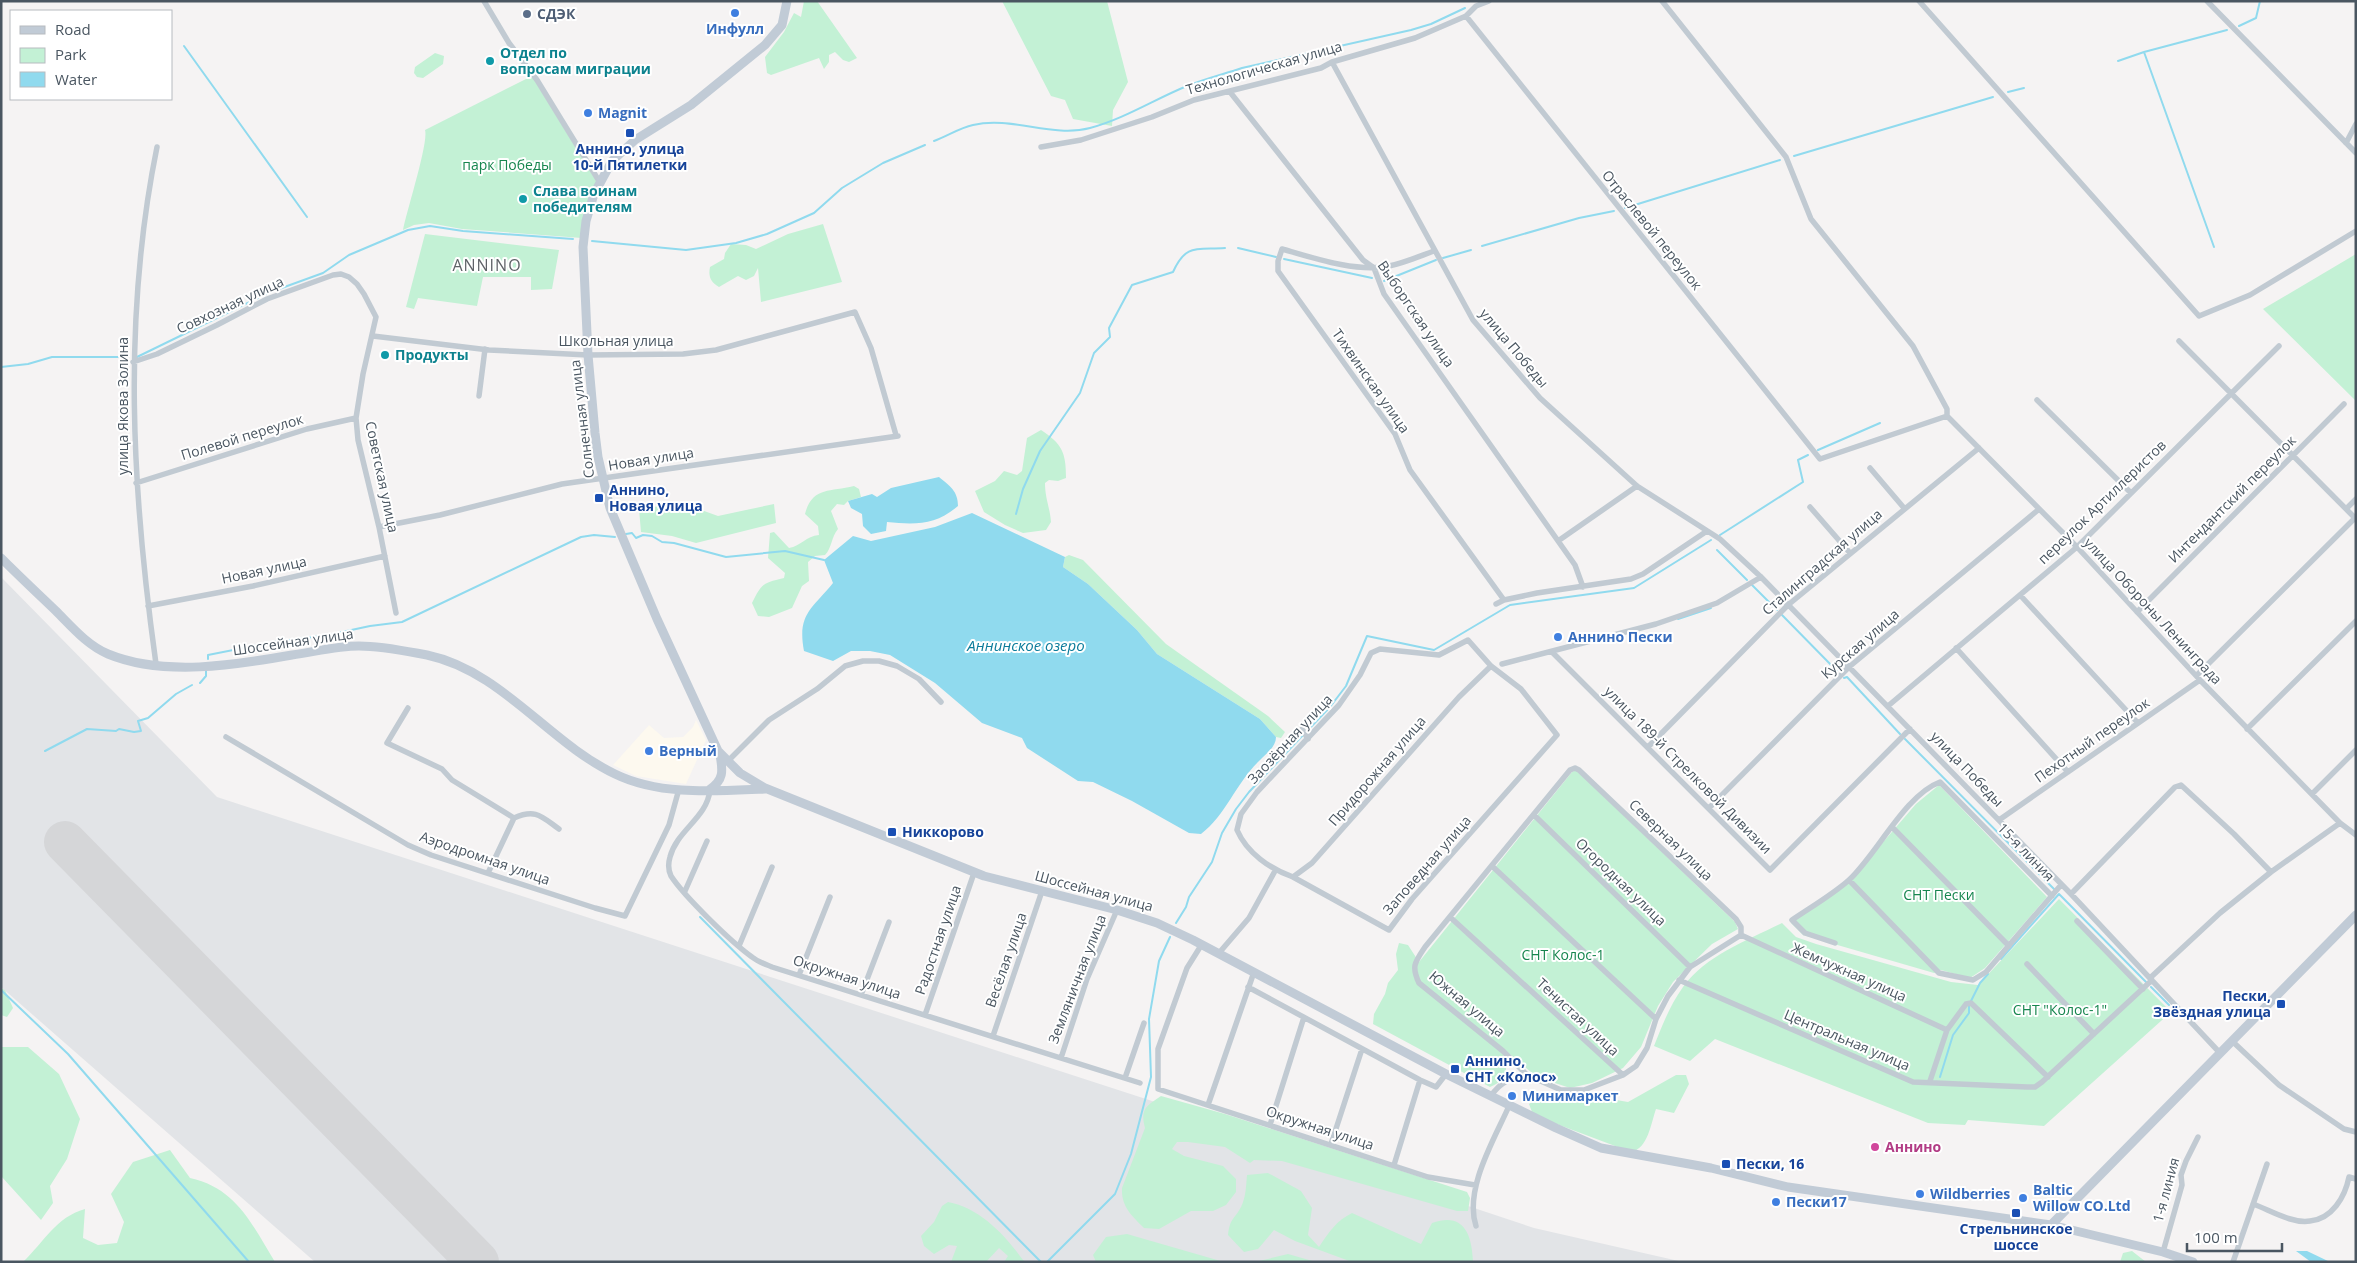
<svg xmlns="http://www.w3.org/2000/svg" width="2357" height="1263" viewBox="0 0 2357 1263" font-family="'Open Sans',sans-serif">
<rect width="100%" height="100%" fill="#f5f3f3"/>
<path fill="#fdf9ef" d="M696,720L706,740L686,784L636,776L613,765L649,725L664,738L683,737L693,727Z"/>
<path fill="#e2e4e7" d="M1,577L217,797L1149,1100L1534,1228L1683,1262H315L1,987Z"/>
<path fill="#c3f1d5" d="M804,1H817L857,58L849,62L843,60L835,52L829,55V62L824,69L819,58L771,75L767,73L765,57L784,32L794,13L801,17Z
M1002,1H1107L1128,82L1113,110L1112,126L1073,119L1065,100L1051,96Z
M435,53L444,56L443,64L423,78L417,77L414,73L415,67Z
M532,76L597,182L582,238L462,229L429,223L414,225L403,230C406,213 429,142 425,130Z
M823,224L842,282L761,302L758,268L754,276L746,280L738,276L719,287C711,282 708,277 710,267L724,259L725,253L731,244L746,245L756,249L788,234Z
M425,234L559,250L552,289L531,290V277H483L477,306L418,298L414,309L406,307Z
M2356,254V401L2263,309Z
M1041,430C1062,444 1066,452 1066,478L1058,481L1049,480L1045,483C1045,498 1050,508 1051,522L1046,530L1023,533L1005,525L984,512L975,491L995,481L1004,471L1017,475L1022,471L1027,438Z
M854,486L859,489L861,497L848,501L844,505L837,504L831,511L838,529C831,537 832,548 825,555L815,556L808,562L809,581L802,586L792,608L769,617L758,616L752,603C762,583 763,583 784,578L785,573L768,558L770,533L774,532L789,548C801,546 806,536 819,535L818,526L805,514C812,487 829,492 854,486Z
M682,503L718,516L774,504L776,523L696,543L672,536L641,532L639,509Z
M1069,555L1083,560L1166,644L1268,716L1285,732L1281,738L1276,737L1260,719L1157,654L1137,630L1088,584L1063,567L1065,557Z
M1576,770L1735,922L1738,929L1712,944L1673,982L1658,1006L1641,1047L1623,1068L1592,1083L1570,1088L1537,1077L1501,1047C1506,1065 1513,1078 1490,1087L1373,1024L1374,1014L1385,994L1388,983L1398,970L1396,954L1399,943L1408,945L1419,962L1572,772Z
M1939,785L2047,897L1985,968L1970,978L1941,970L1934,973L1803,935L1791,923L1847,884L1916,804Z
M2059,899L2171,1012L2044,1126L1968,1120L1965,1125L1928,1123L1715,1039L1690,1061L1654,1046C1662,1026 1670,1005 1683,987C1706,955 1748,940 1782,923L1796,937L1816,944L1951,982L1978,985Z
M1,988L5,990L13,1008L7,1017L1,1015Z
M1,1047H28L59,1074L80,1119L67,1159L50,1186L53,1203L41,1220L1,1176Z
M1676,1075H1686L1689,1084L1674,1113L1656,1109C1651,1123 1648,1149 1631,1152L1554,1123L1532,1112L1529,1104L1538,1097L1562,1094L1584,1099L1599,1097L1628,1102Z
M1161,1096L1225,1114L1467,1192L1470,1198L1468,1211H1457L1282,1161L1254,1160L1250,1163L1225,1147L1188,1142H1177L1172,1149L1184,1156L1223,1166L1236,1179V1192L1226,1205L1213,1211H1191L1159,1229L1144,1228C1132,1216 1121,1207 1122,1188L1145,1128C1140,1109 1146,1106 1161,1096Z
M170,1150L190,1178C236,1188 252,1224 275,1262H23C44,1242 56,1217 85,1209L83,1238L98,1245L117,1243L124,1222L111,1194L133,1162Z
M1268,1173L1301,1191L1312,1208L1308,1235L1319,1247C1329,1232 1336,1221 1352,1213L1421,1244L1432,1223C1463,1212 1472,1233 1473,1262H1352L1295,1241L1274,1230L1258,1249L1244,1252L1228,1235C1230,1218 1234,1220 1241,1207C1246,1197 1246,1186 1247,1175Z
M948,1202C980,1208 1005,1235 1023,1260L1026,1262H1004L1008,1256L999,1248L986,1262H951L957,1246L949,1245L934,1254L924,1246L921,1236L934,1222L942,1206Z
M1127,1234L1224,1262H1096L1093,1255L1106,1237Z
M2132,1251L2146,1262H2120L2123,1253Z
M1288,1254L1316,1262H1255Z"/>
<path fill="#90daee" d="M939,477C950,486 958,491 958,506C936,525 916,525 887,522L886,531L871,534L863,526L862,514L851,508L848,501L872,494L877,497L891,488Z
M972,513L1065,557L1063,567L1088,584L1137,630L1157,654L1260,719L1276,737C1276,747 1266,754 1259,761C1236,783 1226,815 1201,834L1189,833L1132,801L1093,782L1078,781L1027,748L1022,738L982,723L935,683L890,655L870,651H851L833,661L804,651C797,614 812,609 833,583L824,560L853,536L871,541L935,527Z
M2296,1251H2307L2330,1262H2311Z"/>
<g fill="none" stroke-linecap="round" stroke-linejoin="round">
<path stroke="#90daee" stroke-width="2" d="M2239,26L2256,18L2260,1
M184,46L307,217
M2144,52L2214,247
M2118,61L2144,52L2227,30
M2008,92L2024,88
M934,141C948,136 959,128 973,125C1012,116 1052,138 1090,128C1124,119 1155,99 1187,86C1205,79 1224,74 1242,68L1411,30L1431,24L1465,8
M1794,156L1993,97
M1625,208L1780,160
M592,241L686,250L736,243L767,234L814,213L842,188L883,163L925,145
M1482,246L1579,218L1614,211
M1238,248L1276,257
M1443,258L1471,250
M1284,259L1372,278
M1384,281L1436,260
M137,357L268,293L323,273L349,255L408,230L430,226L463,231L573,239
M1,367L28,364L52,357H128
M1818,450L1880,423
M1016,514L1023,489L1040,451L1080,393L1094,353L1110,337L1109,328L1132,285L1173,272C1186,243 1197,250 1225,248
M626,534L632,533L636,538L643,535L652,536L662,542L674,543L726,557L785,551L824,560
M1720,535L1803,482L1798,460L1808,455
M1717,550L1747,580
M1752,585L1777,610
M1781,614L1837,671
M1678,619L1711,608
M208,659V655L274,642L328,635L370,626L402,622L581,537L594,535L615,537
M1844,678L1847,677L1900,734
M200,683L206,676V671
M1306,732L1330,707L1346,686L1367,636L1434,650L1510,605L1634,588L1711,540
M1905,739L2054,889
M45,751L87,729L116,731L119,729L134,732L141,731L138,721L148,718L176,694L192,685
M700,917L1041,1262
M1176,923L1186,907L1189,897L1212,862L1222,833L1236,809L1249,792L1303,735
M2001,959L2059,894L2146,982
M2151,987L2169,1005
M1,990L68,1054L249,1262
M1971,1001L1980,983L1988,974
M1940,1077L1953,1035L1969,1013V1006
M1047,1262L1115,1194L1131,1154L1151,1077L1149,1019L1159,961L1170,937"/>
<path stroke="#d5d6d8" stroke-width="42" d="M65,842L478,1262"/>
<path stroke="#c1cad2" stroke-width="5.5" d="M484,1L509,43L537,80L599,181
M1662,1L1786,157L1811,219L1913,346L1947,409V416
M1919,1L2199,316L2250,295L2356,231
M2207,1L2356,153
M1466,16L1820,459L1947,416
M1332,62L1473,320L1540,398L1637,486L1720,539L1761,577L2071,894L2220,1053
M1230,92L1363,260L1374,268L1384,294L1575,565L1583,587
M2346,143L2356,124
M1041,147L1081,140L1152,117L1194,100L1321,68L1332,62L1415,38L1466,16L1476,6L1489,1
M1434,251C1420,256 1404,263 1389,266C1358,273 1313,258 1282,249L1278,261V271L1395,434L1410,470L1504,600
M373,336L489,350L588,355L683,354L716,350L855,312L871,348L896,435
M2179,341L2356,519
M133,362L157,354L217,325L267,299L333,275L341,274L349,277L357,284L364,294L376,317L363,374L356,418L358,440L379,527L396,613
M479,396L485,349
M2037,400L2131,493
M1947,416L2077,547L2200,680L2340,823L2356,835
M1870,468L1904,508
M136,483L307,429L356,418
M1810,507L1850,553
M2346,509L2356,499
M379,527L440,515L562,484L898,436
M1558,541L1637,486
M2020,595L2138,723
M1496,604L1504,600L1537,593L1631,579L1643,574L1707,531
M148,606L253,586L385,556
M2137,612L2344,404
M1956,648L2068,772
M1553,653L1770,870L1910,729
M156,664C132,492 122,319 157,147
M1502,664L1656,624L1717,603L1761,577
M2197,675L2355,518
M1888,706L2077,547L2279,346
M408,708L387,743L442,769L452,780L514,818C536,808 542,817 559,829
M1302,729L1308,739
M2247,729L2356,621
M226,737L408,845L431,855L595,908L625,916L669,825L679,789
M1648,747L1788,605L1979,448
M727,762L769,720L817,689L845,666L863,661H879L897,666L919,679L941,702
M1575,768L1579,770L1736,919L1741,927V935L1690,967L1668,996L1656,1019L1647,1048L1636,1066L1623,1075L1584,1090H1561L1527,1075L1503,1051L1419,983C1411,966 1415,962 1425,947L1570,770Z
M710,790C707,818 677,830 670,857C668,864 668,870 671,876C684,896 731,942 752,957C758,962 765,964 772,967L1140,1083
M2312,794L2356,750
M1709,808L1849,667L2038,510
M1534,815L1690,967
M1999,820L2200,680
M1893,828L2009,946
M1492,866L1656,1019
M488,873L514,818
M1293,877L1389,930L1412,899L1557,735L1521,689L1491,666L1468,640L1439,655L1380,649L1371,653L1360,675L1339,705L1257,792L1241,814L1237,830C1247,853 1270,869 1293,877L1312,863L1459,697L1491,666
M1849,880L1939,973L1973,980L1986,972L2061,885
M685,891L707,841
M2071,894L2175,787L2181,785L2234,834L2271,872
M1450,917L1623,1075
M2077,921L2143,989
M1741,935L1947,1030
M1835,943L1805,933L1792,920C1811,907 1832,895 1849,880C1877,854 1905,795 1940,782L2052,896
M1202,944L1187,968L1158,1049V1089L1428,1177L1475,1185
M739,946L772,867
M1219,953L1249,918L1275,871
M2027,964L2094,1034
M799,975L830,897
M2150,978L2220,913L2271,872L2340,823
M1679,980L1913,1082L2027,1087H2035L2042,1082L2152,980
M1248,987L1420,1080L1436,1087L1446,1074
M861,995L889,922
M925,1015L974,873
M993,1036L1042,891
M2232,1041L2279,1085L2344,1129L2356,1132
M1061,1058L1087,979L1117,910
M1125,1078L1144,1023
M1930,1081L1947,1030L1966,1004L1971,1003L2048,1077
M1491,1096C1500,1082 1511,1078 1527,1075
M1208,1105L1254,972
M1270,1125L1304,1017
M1331,1144L1362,1049
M1394,1165L1420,1080
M2253,1204C2270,1210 2292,1224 2310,1221C2332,1219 2345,1197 2349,1177L2356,1179
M1476,1226C1464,1189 1494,1140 1509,1106
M2163,1252L2182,1185L2181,1175L2186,1161L2198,1137
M2233,1262L2267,1164"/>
<path stroke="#c1cbd6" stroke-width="9" d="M787,1L782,25L765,45L691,105L635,140L612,161L594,194L586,221L583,247L588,355L595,433L598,457L610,508L657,619L718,751L740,773L765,788L984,876L1117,910L1157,923L1193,940L1446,1074L1556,1128L1601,1148L1711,1168L1788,1187L2051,1225L2163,1252L2193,1262
M1,558C19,576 38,594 56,611C72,627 87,645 108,654C164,677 235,665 292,655C314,652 337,646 359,646C382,646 405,651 427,655C502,671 548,742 615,774C660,796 716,791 765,789
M709,790C724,780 723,771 720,755
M2051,1225L2356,915"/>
</g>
<g fill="#3f7fe0" stroke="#fff" stroke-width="2">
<circle cx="735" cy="13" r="5"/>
<circle cx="588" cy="113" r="5"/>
<circle cx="1558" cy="637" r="5"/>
<circle cx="649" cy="751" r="5"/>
<circle cx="1512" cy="1096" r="5"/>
<circle cx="1920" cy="1194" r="5"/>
<circle cx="2023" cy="1198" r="5"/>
<circle cx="1776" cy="1202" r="5"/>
</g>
<circle fill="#5c6f8a" stroke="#fff" stroke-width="2" cx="527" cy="14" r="5"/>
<g fill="#0f9aa8" stroke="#fff" stroke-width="2">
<circle cx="490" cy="61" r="5"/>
<circle cx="523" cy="199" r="5"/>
<circle cx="385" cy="355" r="5"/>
</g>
<g fill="#1a4fb4" stroke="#fff" stroke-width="2">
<rect x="625" y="128" width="10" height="10" rx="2.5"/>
<rect x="594" y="493" width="10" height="10" rx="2.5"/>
<rect x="887" y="827" width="10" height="10" rx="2.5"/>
<rect x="2276" y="999" width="10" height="10" rx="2.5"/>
<rect x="1450" y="1064" width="10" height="10" rx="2.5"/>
<rect x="1721" y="1159" width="10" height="10" rx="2.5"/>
<rect x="2011" y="1208" width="10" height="10" rx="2.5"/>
</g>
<circle fill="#d1479c" stroke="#fff" stroke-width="2" cx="1875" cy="1147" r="5"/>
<g text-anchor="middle" stroke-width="4" stroke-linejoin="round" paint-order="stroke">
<g font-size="14" font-weight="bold" fill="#4e5e75" stroke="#fff" text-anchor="start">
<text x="537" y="19">СДЭК</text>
</g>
<g font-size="14" font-weight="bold" fill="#366cbe" stroke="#fff" text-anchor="start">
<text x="735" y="34" text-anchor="middle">Инфулл</text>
<text x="598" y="118">Magnit</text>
<text x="1568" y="642">Аннино Пески</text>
<text x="659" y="756">Верный</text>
<text x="1522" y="1101">Минимаркет</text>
<text x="2033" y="1195">Baltic<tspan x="2033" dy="16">Willow CO.Ltd</tspan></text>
<text x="1930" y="1199">Wildberries</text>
<text x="1786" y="1207">Пески17</text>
</g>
<g font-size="14" font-weight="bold" fill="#0d838f" stroke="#fff" text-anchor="start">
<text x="500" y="58">Отдел по<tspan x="500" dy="16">вопросам миграции</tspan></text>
<text x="533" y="196">Слава воинам<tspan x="533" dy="16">победителям</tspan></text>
<text x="395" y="360">Продукты</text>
</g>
<g font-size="14" fill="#4a5661" stroke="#fff">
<text transform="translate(1264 68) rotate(-16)" y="5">Технологическая улица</text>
<text transform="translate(1652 230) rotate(51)" y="5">Отраслевой переулок</text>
<text transform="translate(230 305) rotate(-25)" y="5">Совхозная улица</text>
<text transform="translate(1416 314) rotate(56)" y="5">Выборгская улица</text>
<text x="616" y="346">Школьная улица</text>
<text transform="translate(1514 348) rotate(50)" y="5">улица Победы</text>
<text transform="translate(1371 381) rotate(55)" y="5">Тихвинская улица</text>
<text transform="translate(123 406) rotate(-90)" y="5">улица Якова Золина</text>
<text transform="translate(582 419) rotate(-97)" y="5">Солнечная улица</text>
<text transform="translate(242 437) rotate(-17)" y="5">Полевой переулок</text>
<text transform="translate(651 459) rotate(-9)" y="5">Новая улица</text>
<text transform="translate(382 477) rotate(78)" y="5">Советская улица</text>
<text transform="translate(2232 499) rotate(-45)" y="5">Интендантский переулок</text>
<text transform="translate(2102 502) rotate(-44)" y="5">переулок Артиллеристов</text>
<text transform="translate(1822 562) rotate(-41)" y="5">Сталинградская улица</text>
<text transform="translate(264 570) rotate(-12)" y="5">Новая улица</text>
<text transform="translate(2153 611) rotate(47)" y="5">улица Обороны Ленинграда</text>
<text transform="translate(293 642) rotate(-8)" y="5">Шоссейная улица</text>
<text transform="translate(1860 644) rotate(-41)" y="5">Курская улица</text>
<text transform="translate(1290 739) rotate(-47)" y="5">Заозёрная улица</text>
<text transform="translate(2092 740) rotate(-35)" y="5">Пехотный переулок</text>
<text transform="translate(1967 769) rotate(46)" y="5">улица Победы</text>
<text transform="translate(1688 770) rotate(45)" y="5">улица 189-й Стрелковой Дивизии</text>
<text transform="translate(1377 771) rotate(-49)" y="5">Придорожная улица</text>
<text transform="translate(1671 840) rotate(44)" y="5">Северная улица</text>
<text transform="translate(2026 852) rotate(46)" y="5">15-я линия</text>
<text transform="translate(485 858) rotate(19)" y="5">Аэродромная улица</text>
<text transform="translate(1427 865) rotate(-49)" y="5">Заповедная улица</text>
<text transform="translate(1621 882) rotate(44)" y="5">Огородная улица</text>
<text transform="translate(1094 891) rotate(15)" y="5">Шоссейная улица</text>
<text transform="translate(938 940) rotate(-71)" y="5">Радостная улица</text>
<text transform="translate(1006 960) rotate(-71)" y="5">Весёлая улица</text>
<text transform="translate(1849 972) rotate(24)" y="5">Жемчужная улица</text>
<text transform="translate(847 977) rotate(18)" y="5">Окружная улица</text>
<text transform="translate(1077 979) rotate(-69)" y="5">Земляничная улица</text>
<text transform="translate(1467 1004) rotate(40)" y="5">Южная улица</text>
<text transform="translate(1578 1017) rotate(43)" y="5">Тенистая улица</text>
<text transform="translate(1847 1040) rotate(23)" y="5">Центральная улица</text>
<text transform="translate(1320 1128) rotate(18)" y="5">Окружная улица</text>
<text transform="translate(2166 1190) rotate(-75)" y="5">1-я линия</text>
</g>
<g font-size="14" font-weight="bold" fill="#164399" stroke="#fff" text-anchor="start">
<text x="630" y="154" text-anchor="middle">Аннино, улица<tspan x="630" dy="16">10-й Пятилетки</tspan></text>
<text x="609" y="495">Аннино,<tspan x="609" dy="16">Новая улица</tspan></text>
<text x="902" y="837">Никкорово</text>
<text x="2271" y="1001" text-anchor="end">Пески,<tspan x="2271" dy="16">Звёздная улица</tspan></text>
<text x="1465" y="1066">Аннино,<tspan x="1465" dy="16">СНТ «Колос»</tspan></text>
<text x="1736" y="1169">Пески, 16</text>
<text x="2016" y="1234" text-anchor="middle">Стрельнинское<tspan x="2016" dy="16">шоссе</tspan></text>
</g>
<g font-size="14" fill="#17864f" stroke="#fff">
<text x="507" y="170">парк Победы</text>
<text x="1939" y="900">СНТ Пески</text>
<text x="1563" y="960">СНТ Колос-1</text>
<text x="2060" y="1015">СНТ "Колос-1"</text>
</g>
<g font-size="14" font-weight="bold" fill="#b23c85" stroke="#fff" text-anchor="start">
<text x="1885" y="1152">Аннино</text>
</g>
<g font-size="15" font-style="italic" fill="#0c7c9b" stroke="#fff">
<text x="1026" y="651">Аннинское озеро</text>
</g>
<g font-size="16" letter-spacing="1" fill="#5f6368" stroke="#fff">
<text x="487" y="271">ANNINO</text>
</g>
</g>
<rect width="2357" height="1263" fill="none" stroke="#4a5661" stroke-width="5"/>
<rect x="10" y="10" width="162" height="90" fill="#ffffff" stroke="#b7bbc0"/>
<rect x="20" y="26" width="25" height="8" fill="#c1cbd6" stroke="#b7bbc0"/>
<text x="55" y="35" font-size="15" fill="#4a5661">Road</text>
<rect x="20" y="48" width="25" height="15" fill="#c3f1d5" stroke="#b7bbc0"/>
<text x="55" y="60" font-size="15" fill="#4a5661">Park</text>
<rect x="20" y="72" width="25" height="15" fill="#90daee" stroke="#b7bbc0"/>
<text x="55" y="85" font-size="15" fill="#4a5661">Water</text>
<path d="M2187 1243v8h95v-8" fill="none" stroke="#4a5661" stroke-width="2.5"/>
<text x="2194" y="1243" font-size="15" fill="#4a5661" stroke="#ffffff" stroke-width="4" paint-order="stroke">100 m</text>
</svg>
